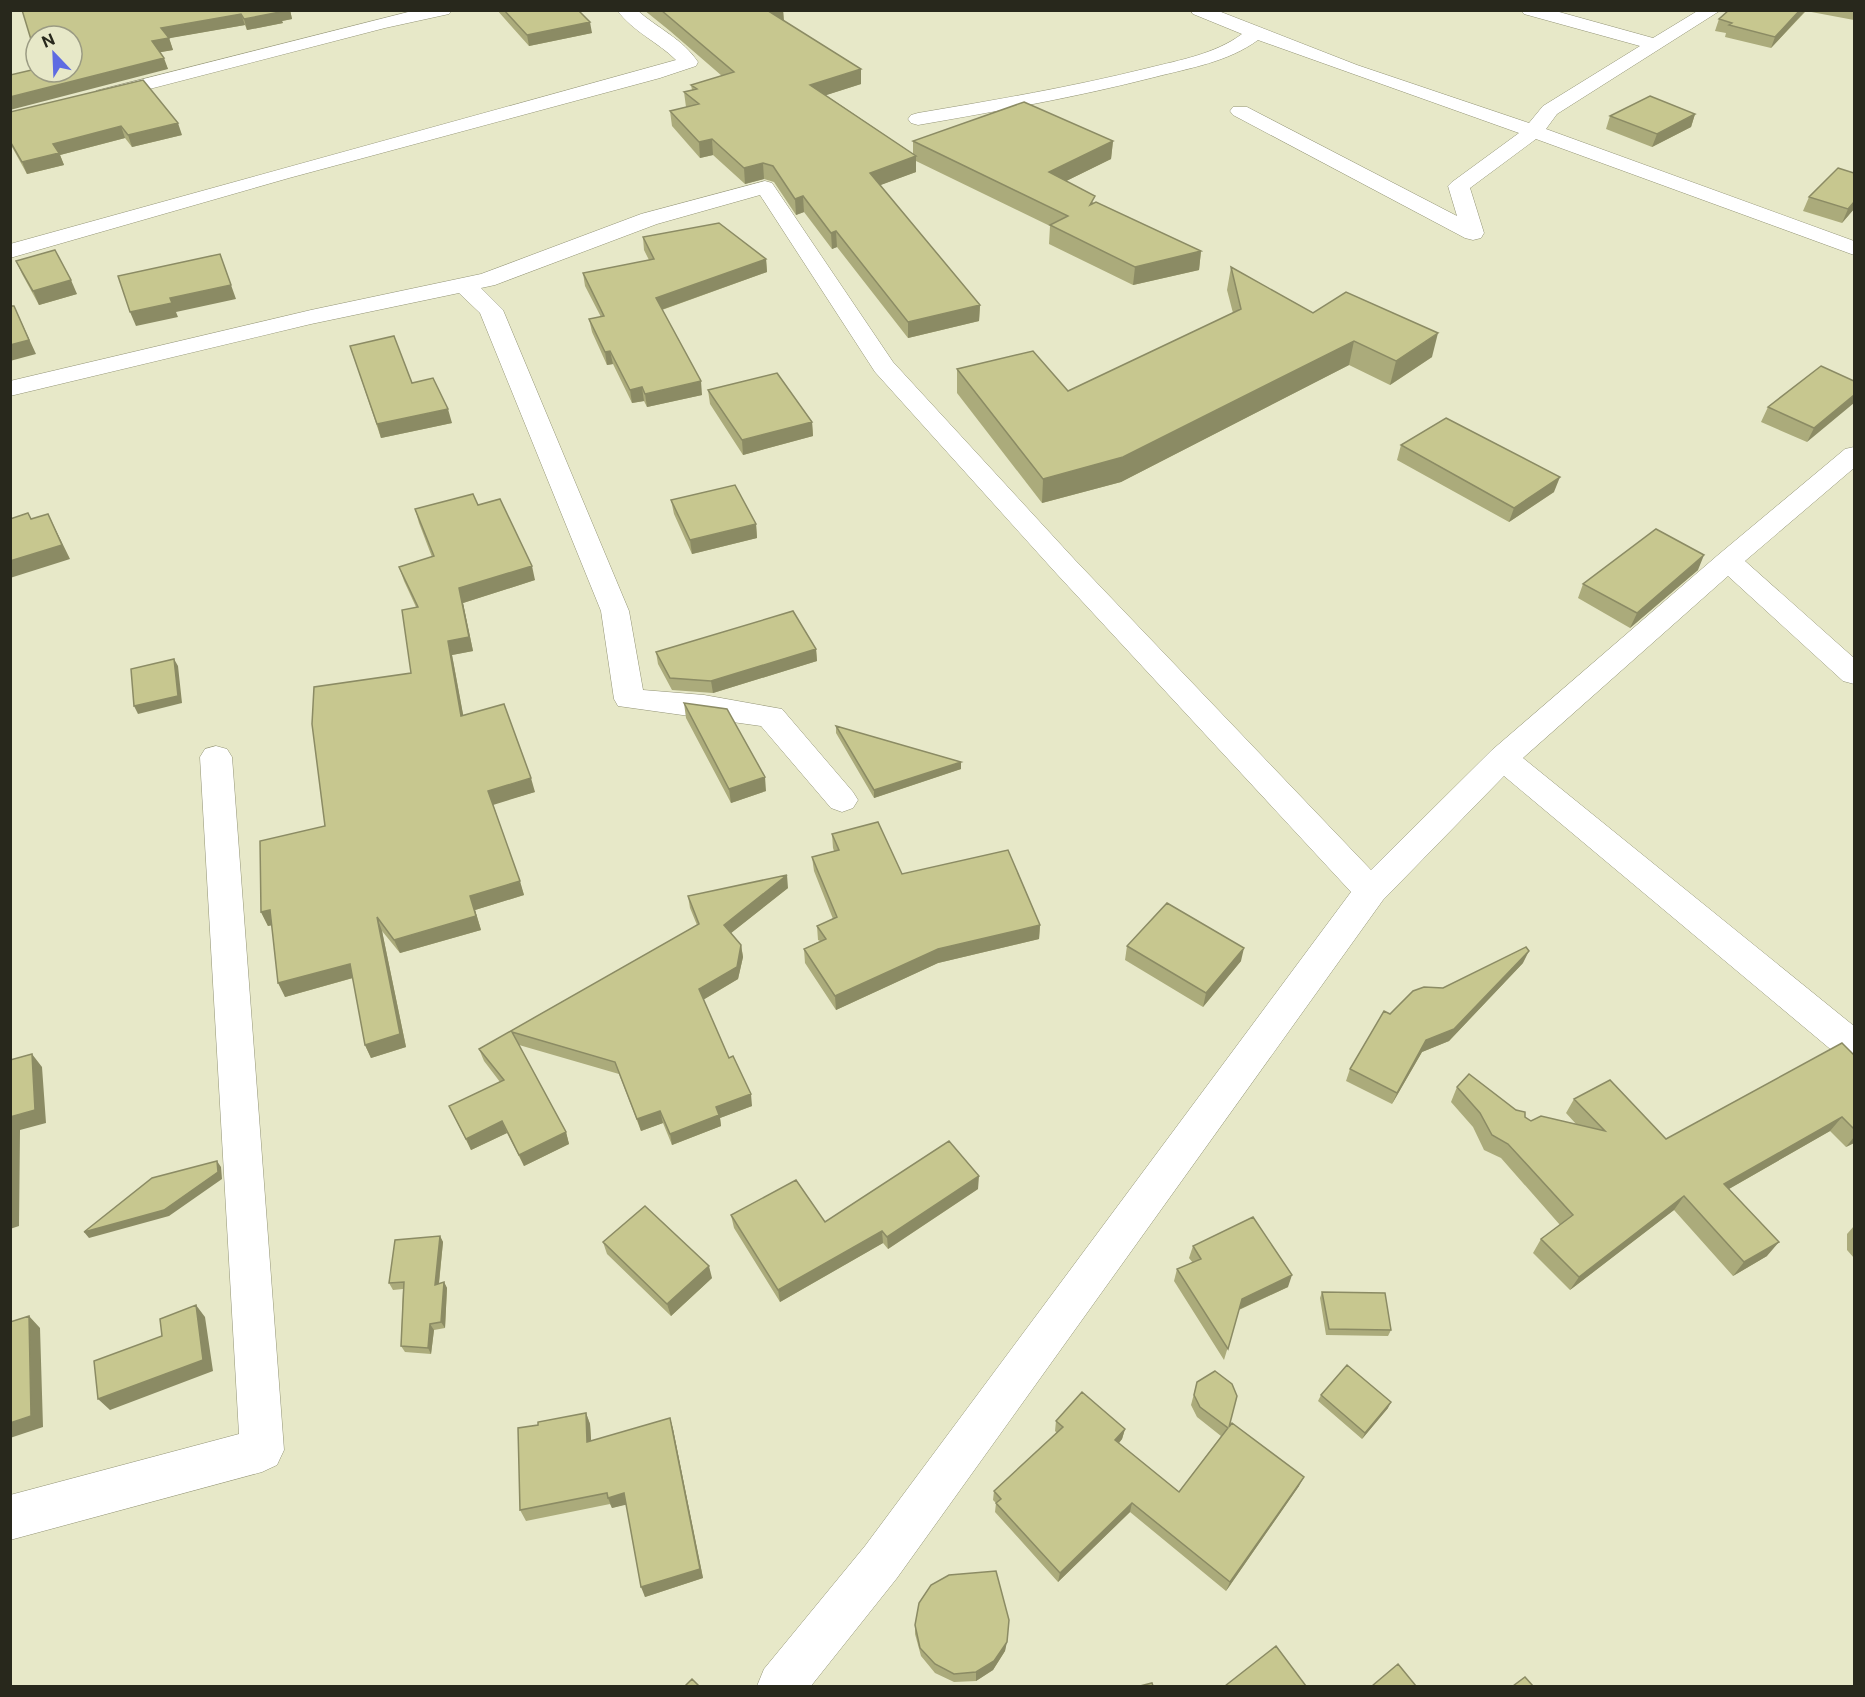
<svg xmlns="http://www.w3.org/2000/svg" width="1865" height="1697" viewBox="0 0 1865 1697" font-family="'Public Sans',sans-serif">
<rect width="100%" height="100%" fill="#e7e8c8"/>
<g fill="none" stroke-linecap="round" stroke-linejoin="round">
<defs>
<path id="minor" d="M416,10H452L449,14L385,28L103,101L96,99L93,95L96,91Z
M617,10H637C657,28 683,39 698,62L696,66L660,78L289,178L10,258V244L676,60C658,42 633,32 617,10Z
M1190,10H1216L1357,65L1529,123L1543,106L1640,46L1524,14L1521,10H1552L1653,38L1699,10H1721L1557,114L1546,129L1854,241V255L1536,139L1470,188L1484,233L1481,238L1473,240L1465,238L1233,115L1230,111L1233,107H1247L1457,216L1448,186L1452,182L1519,133L1258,40C1228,62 1190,68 1155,77C1077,97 998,111 918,125L911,123L908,119L911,115L918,113C995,100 1072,87 1148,68C1180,60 1215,54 1242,34L1193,14Z
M765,181L772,183L893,362L1075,560L1371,870L1492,750L1718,555L1845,449L1854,447V468L1745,561L1854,658V684L1843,681L1728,576L1523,758L1854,1026V1062L1841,1058L1504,776L1383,900L897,1578L811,1686H757L764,1669L865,1546L1351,892L1055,572L875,372L760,195L657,224L495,285L481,288L503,310L629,611L643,690L704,695L782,709L853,792L858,800L853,808L842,812L831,808L761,726L618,706L614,699L601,611L480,313L459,293L311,324L10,396V381L311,310L481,274L641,214Z
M216,746L227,749L232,757L284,1450L277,1465L262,1472L10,1540V1495L239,1434L200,757L205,749Z"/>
</defs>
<use href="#minor" stroke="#939476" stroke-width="1"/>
<use href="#minor" fill="#fff" fill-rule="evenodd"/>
</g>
<path fill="#abab7b" d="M22,10H290L292,19L282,21L283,23L247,30L245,25L169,38L173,50L160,52L168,69L72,72Z
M497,10H578L592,33L529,46Z
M644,10H783L784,21L861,69V84L826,95L913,154V141H1113L1111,159L1066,181L1094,203L1201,251L1199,270L1133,285L1049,244L1050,226L916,161V172L880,185L980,305L979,321L908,338L837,247L832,249L804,212L796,215L774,182L764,179L745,184L713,155L700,158L672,126L670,111L686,107L684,92L692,90L691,85L722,76L670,31Z
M1729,10H1854V20L1806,11L1771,48L1725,37L1726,33L1715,31L1719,19Z
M10,112L182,135L132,147L125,138L60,155L64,165L27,174L12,147H10Z
M1695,114L1691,127L1652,147L1606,129L1610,116Z
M1809,197L1854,209L1842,223L1803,211Z
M643,237L766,259L767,272L662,310L702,395L647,407L644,401L632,403L613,364L607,365L592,332L589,319L601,317L585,286L583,273L649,260L644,250Z
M16,261L77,294L39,305L22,274Z
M1231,267L1313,313L1432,357L1390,385L1349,365L1121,482L1042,503L957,393V369L1068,391L1233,313L1227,290Z
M350,346L412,383L452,423L381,438Z
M1854,381L1807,442L1761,422L1768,407Z
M708,390L812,422L813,436L743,455L710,404Z
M1401,445L1554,492L1509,522L1397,460Z
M671,500L756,524L757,538L692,554L674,514Z
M478,505L535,580L463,603L473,651L452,655L463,715L535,792L493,804L524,895L475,910L481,930L400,953L382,931L406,1047L371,1058L365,1045L353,978L285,997L272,925L268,926L261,912L325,826L411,673L416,607L404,581L399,567L432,557L419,523L415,509Z
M1698,570L1630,628L1578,598L1583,584Z
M816,649L817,661L713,693L672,690L658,664L656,652Z
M684,703L766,791L731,803L686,718Z
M836,726L961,762V769L874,798L836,733Z
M832,834L902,874L1040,925L1039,939L938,963L836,1010L805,963L804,949L820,941L818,940L817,926L833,919L814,871L812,857L834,851L833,848Z
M788,888L731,933L741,945L743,957L738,979L703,1000L729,1058L752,1106L720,1118L721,1126L672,1145L663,1123L641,1131L619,1074L519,1045L566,1132L569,1144L524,1166L507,1133L471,1150L449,1106L500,1082L484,1061L479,1049L697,925L690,908L688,896Z
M1127,946L1241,961L1203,1007L1125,960Z
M1523,963L1449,1041L1422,1052L1392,1104L1346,1081L1350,1069L1390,1014L1443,988Z
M1854,1055V1143L1846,1147L1830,1131L1729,1189L1767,1256L1733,1276L1674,1210L1570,1290L1533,1253L1541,1239L1560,1225L1501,1158L1484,1150L1473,1127L1451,1102L1457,1087L1525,1117L1531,1121L1576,1124L1566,1113L1574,1099L1666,1139Z
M978,1189L888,1249L883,1243L780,1302L734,1228L731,1215L825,1222Z
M1854,1226V1258L1847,1250V1234Z
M440,1236L443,1242L439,1284L444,1282L447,1288L445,1328L434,1330L431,1354L405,1352L401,1346L403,1289L393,1290L389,1283Z
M603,1242L712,1278L671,1316L607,1254Z
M1193,1246L1288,1287L1239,1310L1224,1360L1174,1281L1177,1269L1193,1263L1189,1258Z
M1322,1292L1391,1330L1388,1336L1326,1335L1320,1298Z
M1197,1382L1229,1427L1299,1486L1226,1591L1130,1512L1058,1582L995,1512L996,1503L993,1500L994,1491L1057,1433L1055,1431L1056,1421L1125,1429L1122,1439L1119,1443L1179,1492L1221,1436L1197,1417L1191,1405Z
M1321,1395L1388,1408L1362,1439L1318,1401Z
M586,1413L590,1424L591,1441L670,1418L673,1429L703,1578L645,1597L626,1504L612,1508L610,1504L526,1521L520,1510L538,1425Z
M1009,1620L1005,1651L993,1670L976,1681L954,1682L935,1673L921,1656L915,1634V1625Z"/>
<path fill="#8b8b64" d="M279,10H290L292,19L282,21L283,23L247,30L244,19Z
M774,10H783L784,23L770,12Z
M1800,10H1806L1771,48L1775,37Z
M241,14L245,25L165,39L161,28Z
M590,22L592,33L529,46L527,35Z
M169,38L173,50L156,53L152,41Z
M164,58L168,69L10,110V97Z
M861,69V84L811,100L810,85Z
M1695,114L1691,127L1652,147L1657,134Z
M178,123L182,135L132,147L128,135Z
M121,126L125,138L60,155L64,165L27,174L22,162L53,144Z
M712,139L713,155L700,158L699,142Z
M1113,141L1111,159L1048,190L1049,172Z
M916,156V172L870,189V173Z
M763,163L764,179L745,184L744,168Z
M803,196L804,212L796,215L795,199Z
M1854,202V209L1842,223L1848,209Z
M836,231L837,247L832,249L831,233Z
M1201,251L1199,270L1133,285L1135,267Z
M220,254L236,299L176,312L178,317L136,326L130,312L170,298Z
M766,259L767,272L658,311L656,298Z
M71,280L77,294L39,305L33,291Z
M980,305L979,321L908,338V322Z
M14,306L36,354L10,361V345Z
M1438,333L1432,357L1390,385L1396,361Z
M1354,341L1349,365L1121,482L1042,503L1043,479Z
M610,351L613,364L607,365L605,352Z
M701,381L702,395L647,407L645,394Z
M642,387L644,401L632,403L630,390Z
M1854,395V403L1807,442L1814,428Z
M448,409L452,423L381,438L377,424Z
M812,422L813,436L743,455L742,440Z
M1560,477L1554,492L1509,522L1514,508Z
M48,514L70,559L10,578V561Z
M756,524L757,538L692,554L690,540Z
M1704,555L1698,570L1630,628L1637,613Z
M532,566L535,580L463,603L473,651L452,655L466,730L461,716L448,641L459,588Z
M816,649L817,661L713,693L711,681Z
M174,659L178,666L182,703L138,714L134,706Z
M961,762V769L874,798V790Z
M765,777L766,791L731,803L729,789Z
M531,778L535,792L493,805L488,791Z
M787,875L788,888L726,937L724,925Z
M520,881L524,895L475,910L481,930L400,953L394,940L470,896Z
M270,910L277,924L268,926L261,912Z
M377,917L382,931L406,1047L371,1058L365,1045Z
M1040,925L1039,939L938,963L836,1010L835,996L938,949Z
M741,945L743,957L738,979L701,1001L699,989Z
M1244,948L1241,961L1203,1007L1206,993Z
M1529,951L1523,963L1449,1041L1422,1052L1392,1104L1397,1093L1426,1040Z
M350,964L356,977L285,997L278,983Z
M32,1054L42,1067L46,1123L20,1130L19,1226L10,1229V1117Z
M751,1094L752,1106L720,1118L721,1126L672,1145L670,1134L716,1107Z
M660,1111L663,1123L641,1131L637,1119Z
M1842,1117L1830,1131L1713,1198L1724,1184Z
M502,1121L507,1133L471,1150L466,1139Z
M566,1132L569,1144L524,1166L519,1155Z
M1854,1137V1143L1846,1147Z
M217,1161L221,1167L222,1179L169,1216L89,1238L84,1232Z
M979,1176L978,1189L888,1249L887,1237Z
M1684,1196L1674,1210L1570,1290L1579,1277Z
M882,1231L883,1243L780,1302L778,1290Z
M440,1236L443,1242L438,1291L435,1285Z
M1779,1242L1767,1256L1733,1276L1744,1262Z
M709,1266L712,1278L671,1316L667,1304Z
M1292,1275L1288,1287L1238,1310L1242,1299Z
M444,1282L447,1288L445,1328L441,1322Z
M196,1305L205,1317L213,1371L110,1410L98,1399Z
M29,1316L40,1328L43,1427L10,1438V1423Z
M430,1324L434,1330L431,1354L428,1348Z
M1391,1402L1388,1408L1362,1439L1365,1433Z
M586,1413L590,1424L592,1453L587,1442Z
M670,1418L673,1429L703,1578L645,1597L641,1587Z
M1125,1429L1122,1439L1113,1450L1115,1440Z
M1304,1477L1299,1486L1226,1591L1230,1582Z
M624,1493L629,1504L612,1508L608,1498Z
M1132,1503L1130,1512L1058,1582L1060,1573Z
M1007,1642L1005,1651L993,1670L976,1681V1672Z"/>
<path fill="#c7c78f" stroke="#8b8b64" stroke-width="1.5" d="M22,10H279L280,12L244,19L241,14L161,28L169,38L152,41L164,58L10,97V75L36,69V72H72V36H36V56Z
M504,10H578L590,22L527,35Z
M661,10H774L770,12L861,69L810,85L916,156L870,173L980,305L908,322L836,231L831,233L803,196L795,199L773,166L763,163L744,168L712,139L699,142L670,111L699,104L684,92L697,89L691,85L734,72Z
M1729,10H1800L1775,37L1729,25L1732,23L1719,19Z
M143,80L178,123L128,135L121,126L53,144L59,153L22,162L10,141V112Z
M1650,96L1695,114L1657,134L1610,116Z
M1024,102L1113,141L1049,172L1095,196L1090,205L1096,202L1201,251L1135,267L1050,225L1068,216L913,141Z
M1838,168L1854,173V202L1848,209L1809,197Z
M719,223L766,259L656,298L701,381L645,394L642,387L630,390L610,351L605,352L589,319L604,316L583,273L654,259L643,237Z
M55,250L71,280L33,291L16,261Z
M220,254L231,285L170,298L172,303L130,312L118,276Z
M1231,267L1313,313L1346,292L1438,333L1396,361L1354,341L1123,457L1043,479L957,369L1033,351L1068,391L1241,309Z
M10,306H14L29,340L10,345Z
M394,336L412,383L433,378L448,409L377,424L350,346Z
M1821,366L1854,381V395L1814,428L1768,407Z
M777,373L812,422L742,440L708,390Z
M1446,418L1560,477L1514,508L1401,445Z
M735,485L756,524L690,540L671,500Z
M473,494L478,505L500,499L532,566L459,588L469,637L448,641L461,716L504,704L531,778L488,791L520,881L470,896L476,916L394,940L377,917L400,1034L365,1045L350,964L278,983L270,910L261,912L260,841L325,826L312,724L314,687L411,673L402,610L418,607L399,567L434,556L415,509Z
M28,513L31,519L48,514L62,545L10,561V519Z
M1656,529L1704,555L1637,613L1583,584Z
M793,611L816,649L711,681L670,678L656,652Z
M174,659L178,696L134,706L131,669Z
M684,703L727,709L765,777L729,789Z
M836,726L961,762L874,790Z
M878,822L902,874L1008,850L1040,925L938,949L835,996L804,949L826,939L817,926L837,917L812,857L839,850L832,834Z
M787,875L724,925L741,945L737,967L699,989L729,1058L733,1056L751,1094L716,1107L719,1115L670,1134L660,1111L637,1119L615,1062L512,1032L566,1132L519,1155L502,1121L466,1139L449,1106L504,1080L479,1049L699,924L688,896Z
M1167,903L1244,948L1206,993L1127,946Z
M1526,947L1529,951L1454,1029L1426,1040L1397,1093L1350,1069L1384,1011L1390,1014L1413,991L1424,987L1443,988Z
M1842,1043L1854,1055V1129L1842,1117L1724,1184L1779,1242L1744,1262L1684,1196L1579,1277L1541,1239L1573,1215L1508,1144L1492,1135L1480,1113L1457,1087L1469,1074L1516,1110L1525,1112V1117L1531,1121L1541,1116L1605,1131L1574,1099L1610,1080L1666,1139Z
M32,1054L35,1110L10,1117V1060Z
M949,1141L979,1176L887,1237L882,1231L778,1290L731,1215L796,1180L825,1222Z
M217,1161L218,1172L164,1210L84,1232L152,1178Z
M645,1206L709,1266L667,1304L603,1242Z
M1253,1217L1292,1275L1242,1299L1228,1349L1177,1269L1201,1259L1193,1246Z
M440,1236L435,1285L444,1282L441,1322L430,1324L428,1348L401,1346L404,1282L389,1283L395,1240Z
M1322,1292L1385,1293L1391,1330L1329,1329Z
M196,1305L203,1360L98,1399L94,1361L162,1336L160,1319Z
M29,1316L31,1416L10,1423V1322Z
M1347,1365L1391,1402L1365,1433L1321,1395Z
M1215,1371L1232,1384L1237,1396L1229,1427L1232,1423L1304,1477L1230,1582L1132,1503L1060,1573L996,1503L1001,1499L994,1491L1063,1427L1056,1421L1082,1392L1125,1429L1115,1440L1179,1492L1228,1428L1200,1407L1194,1395L1197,1382Z
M586,1413L587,1442L670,1418L700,1569L641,1587L624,1493L608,1498L607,1493L520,1510L518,1428L538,1425V1422Z
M996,1571L1009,1620L1007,1642L994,1661L976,1672L954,1674L935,1664L920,1648L915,1625L919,1603L931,1585L949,1575Z
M1276,1646L1306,1686H1225Z
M1398,1664L1416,1686H1372Z
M1525,1677L1533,1686H1513Z
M692,1679L699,1686H685Z
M1152,1683L1153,1686H1140Z"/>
<rect width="1865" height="1697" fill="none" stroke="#28281c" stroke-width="24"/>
<g transform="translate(54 54) rotate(337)"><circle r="28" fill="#e7e8c8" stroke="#9b9b83" stroke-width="1.5"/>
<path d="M0-4.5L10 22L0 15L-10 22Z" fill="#5e6be2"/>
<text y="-9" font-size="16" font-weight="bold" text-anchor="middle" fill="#28281c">N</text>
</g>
</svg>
